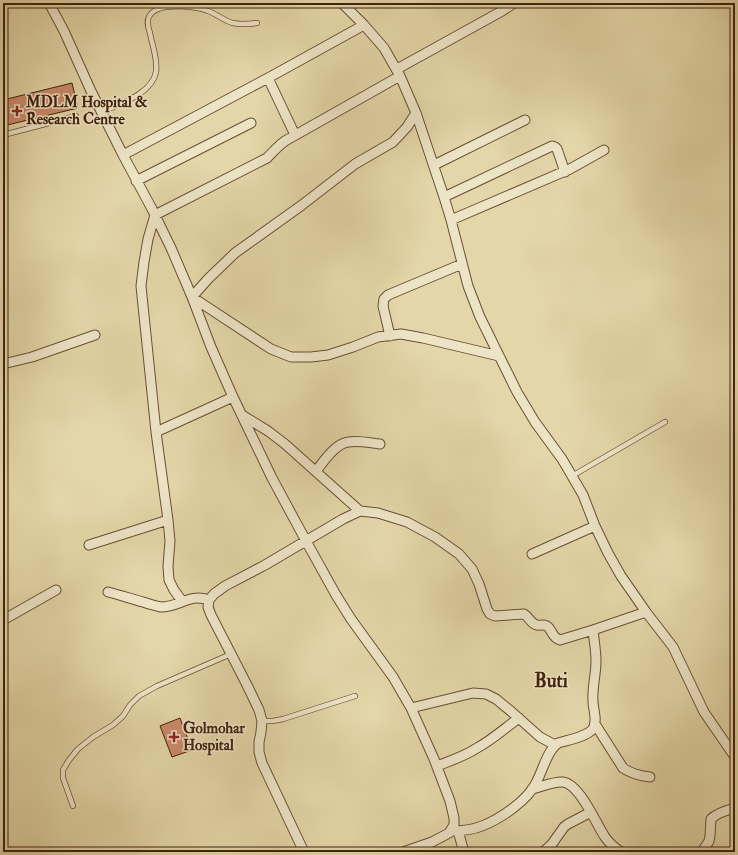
<svg xmlns="http://www.w3.org/2000/svg" width="738" height="855" viewBox="0 0 738 855" font-family="'IM FELL Double Pica',serif">
<rect width="100%" height="100%" fill="#e3d6a8"/>
<filter id="stains"><feTurbulence type="fractalNoise" baseFrequency=".005" numOctaves="4"/><feColorMatrix values="0 0 0 0 .2 0 0 0 0 .09 0 0 0 0 .02 0 0 0 .5 -.17"/></filter>
<radialGradient id="worn" r=".72"><stop offset=".6" stop-color="#630" stop-opacity="0"/><stop offset="1" stop-color="#630" stop-opacity=".3"/></radialGradient>
<path fill="#cb8a6a" stroke="#40220f" d="M72,83L78,108L3,126V100Z
M180,718L192,750L172,757L160,726Z"/>
<g fill="none" stroke-linecap="round" stroke-linejoin="round">
<defs>
<path id="service" d="M102,112C119,104 152,94 156,72C158,59 152,45 150,33C148,27 146,20 150,15C159,2 195,6 208,11C217,14 224,21 233,23C241,25 249,24 257,23
M3,135L76,116
M572,476L665,422
M262,721H273L283,719L355,696
M73,806L63,778V770L69,760L78,749L93,737L113,725L123,716L130,705L139,696L157,686L231,654"/>
<path id="minor" d="M49,3L64,31L91,91L123,155L152,209L171,248L192,297L211,347L233,397L272,478L306,541L336,595L351,619L393,677L411,708L434,759L450,801L454,818V825L449,833L432,842L403,852
M342,3L364,25L384,48L400,76L416,113L444,197L451,220L468,286L480,317L517,392L535,422L562,459L572,476L583,495L595,526L608,553L621,576L646,612L673,647L704,712L735,757
M397,69L502,11L514,3
M268,78L295,135
M416,113L407,127L393,142L355,164L302,205L235,253L208,279L192,297L271,349L291,357H311L328,355L353,347L378,337L401,334L423,338L499,356
M123,155L268,78L364,25
M434,165L525,120
M136,181L251,123
M444,197L552,146L555,147L557,149L565,172
M451,220L570,169L604,150
M390,336L383,306L384,299L388,295L462,264
M3,364L32,357L95,335
M242,415L268,431L285,444L360,511
M156,432L233,397
M316,471C324,461 335,444 348,442C359,440 370,443 380,444
M89,545L168,520
M532,554L595,526
M108,592C120,595 132,599 143,602C149,604 156,606 161,607C180,607 189,593 209,600
M182,601L174,590L169,580L168,566L170,541L168,520L156,432L141,286L144,262L148,239L155,215L267,158C273,152 278,146 285,141L400,76
M3,620L56,590
M411,708L473,693L486,694L496,699L513,713L540,737L555,745
M595,724L623,768C632,774 640,776 650,777
M437,766C450,761 465,756 477,748C492,740 505,728 519,718
M532,789C541,787 554,781 563,782C580,784 596,824 605,837C609,843 615,848 621,852
M451,831C462,831 472,830 482,826C500,819 527,801 536,783C543,770 547,751 558,743C568,740 586,737 593,729C598,720 593,710 593,701C592,687 596,675 596,661C596,651 594,640 593,630L646,612
M458,831L464,852
M304,852L262,763L259,752V742L261,732L262,721L259,710L247,685L211,615L208,607L209,600L214,594L225,586L265,565L343,519L360,511L378,513L407,522L435,537L459,554L472,569L479,584L487,609L490,614L495,616L524,614C529,617 531,624 537,625C541,626 545,623 549,628C553,633 553,638 560,640L593,630
M543,852L552,844L564,827L568,824L591,812
M702,852L709,841L710,836L711,819C717,813 727,810 735,808"/>
</defs>
<use href="#service" stroke="#694f35" stroke-width="6"/>
<use href="#minor" stroke="#694f35" stroke-width="11"/>
<use href="#service" stroke="#ede4c6" stroke-width="4.5"/>
<use href="#minor" stroke="#ede4c6" stroke-width="9"/>
</g>
<g fill="#8f2418" stroke="#ede4c6" stroke-width="1.5">
<path d="M15 105h4v4h4v4h-4v4h-4v-4h-4v-4h4z"/>
<path d="M172 731h4v4h4v4h-4v4h-4v-4h-4v-4h4z"/>
</g>
<g text-anchor="middle" stroke-width="3" stroke-linejoin="round" paint-order="stroke">
<g font-size="15" font-weight="bold" fill="#40220f" stroke="#ede4c6" text-anchor="start">
<text x="26" y="107">MDLM Hospital &amp;<tspan x="26" dy="17">Research Centre</tspan></text>
<text x="183" y="733">Golmohar<tspan x="183" dy="17">Hospital</tspan></text>
</g>
<g font-size="19" font-weight="bold" fill="#40220f" stroke="#ede4c6">
<text x="551" y="687">Buti</text>
</g>
</g>
<rect width="738" height="855" fill="none" stroke="#e3d6a8" stroke-width="16"/>
<rect x="4" y="4" width="730" height="847" fill="none" stroke="#40220f" stroke-width="2"/>
<rect x="8" y="8" width="722" height="839" fill="none" stroke="#40220f"/>
<rect width="100%" height="100%" filter="url(#stains)"/>
<rect width="100%" height="100%" fill="url(#worn)"/>
</svg>
